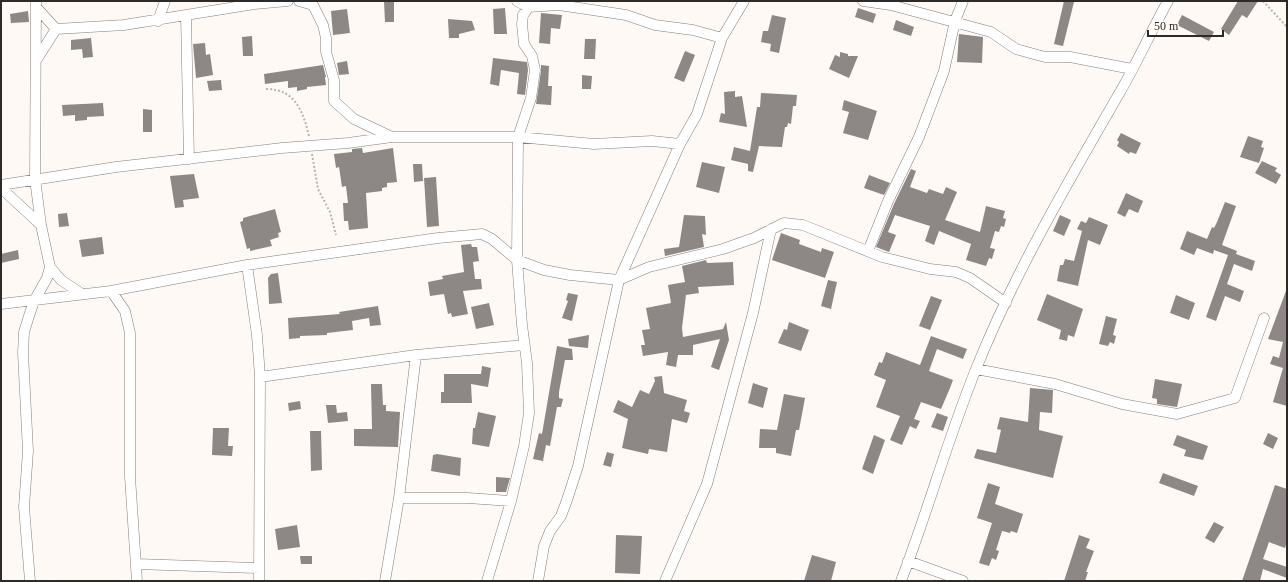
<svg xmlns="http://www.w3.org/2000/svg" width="1288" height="582" viewBox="0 0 1288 582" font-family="'Times New Roman',serif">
<rect width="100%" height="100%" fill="#fef9f5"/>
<path fill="#8d8885" d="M384,1H394V22H385Z
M1064,1L1074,2L1063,46L1054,44Z
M1238,1H1258L1247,18L1242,15L1229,35L1221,29Z
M505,8L507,34H494L493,9Z
M858,8L876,14L873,23L855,17Z
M347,9L350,33L333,35L331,11Z
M28,11L29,22L11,23L10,14Z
M541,13L562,15L560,29L551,28L550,44L539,43Z
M772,15L786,18L779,53L770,51L771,44L761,42L763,31H768Z
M1182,15L1214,32L1209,41L1177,25Z
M448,19L472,21L475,30L459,34V38H449Z
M896,20L914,27L911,36L893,30Z
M959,34L983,37L982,63L957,62Z
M252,36L253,56H243L242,37Z
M91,38L93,57L83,58L82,49L71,50V40Z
M585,39H596L595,59H584Z
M205,43L206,55L210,54L213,75L196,78L193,44Z
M685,51L695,55L684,82L674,78Z
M840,52L848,54V56H858L849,78L829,69L835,55L840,57Z
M493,58L527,62L528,70L525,95L517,94L519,73L501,70L499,86L490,84Z
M347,61L349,74L339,75L337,63Z
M323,65L326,77H325L326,85L307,87V89L297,91V87L288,88V81L265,84L264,74Z
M541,65L549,66L548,86H552L551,105L536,104L541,71Z
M582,75L592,76L591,89H582Z
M221,80L222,90L209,91L207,81Z
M735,91V97L742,96L747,127L719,122L721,113L725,114L724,92Z
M761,93L797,95L796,106H793L791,124L788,123L787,127H785L782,147L759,146L753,172L748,171V164L731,160L734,147L750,151L757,107H760Z
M844,100L877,111L868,140L843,133L849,112L842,110Z
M103,103L104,116L87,117V120L75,121V115L63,116L62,105Z
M143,109L152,110V132H143Z
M1121,133L1141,143L1136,154L1130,152L1129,154L1117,146L1119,142L1117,140Z
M1248,136L1263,141L1261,147L1264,148L1259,163L1240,157Z
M362,148L363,153L393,148L397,182L387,183V187L382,188V191L366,193L368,228L349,230L348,221H344L343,203H348L346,186L342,187L339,167L336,168L334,154L352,152V149Z
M1262,161L1277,168L1275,171L1281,175L1276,184L1255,173Z
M702,162L725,167L719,193L696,187Z
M413,164H422L423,181L414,182Z
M911,169L916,171L910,187L927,193L929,189L943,194L946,187L957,192L945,220L980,232L986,206L1005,211L1003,218L1006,219L1004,227L1001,226L999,232L995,231L990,248L995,249L992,259L989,258L986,266L966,260L971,244L939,231L934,245L925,241L930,226L895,215L888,232L896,235L889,252L876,247L894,204Z
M194,174L199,198L183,200L184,207L175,208L170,176Z
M869,175L890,183L884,195L864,188Z
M436,177L439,226L427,227L424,178Z
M1126,193L1143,201L1138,213L1129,209L1125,217L1117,213Z
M1225,202L1236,206L1222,245L1237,251L1236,254L1255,261L1252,271L1234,264L1227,284L1244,291L1240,302L1225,296L1216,321L1206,317L1228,255L1214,250L1213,254L1197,248L1194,255L1180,249L1187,231L1207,239L1212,227L1214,228L1217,222Z
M275,209L281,232L278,233L279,237L270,240L272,246L250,251V248L247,249L240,222L243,221V218Z
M67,213L69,226L59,227L58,214Z
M684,215L705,216L706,235L702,234L704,247L665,256L664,249L679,247Z
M1060,215L1071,220L1064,236L1053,231Z
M1089,217L1108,225L1100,245L1088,240L1078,286L1057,281L1060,265H1063L1065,259L1074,261L1082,231L1077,229L1081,221L1086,223Z
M781,233L800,240L799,244L821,252L822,248L834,252L825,278L772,260Z
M102,237L104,254L82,257L79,240Z
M471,244L472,247H477L479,261L473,262L475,279H481L482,289L463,291L468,314L452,317L451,313L448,314L444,294L430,296L428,282L443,279L442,276L464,272L461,245Z
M18,250L19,259L1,263V254Z
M706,260L707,263L733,262L734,285L698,287L699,293L686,295L682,328L683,337L723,329L726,322L729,340L719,370L711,367L720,339L693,345V355H678L676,367L666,365L668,352L643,356L641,345H645L642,330L650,329L646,308L671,303L668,285L685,282L682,266Z
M278,273L282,303L269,304L268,278L271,274Z
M828,280L837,282L831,309L821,306Z
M1286,291H1287V406L1273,402L1283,368L1270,364L1273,356L1279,358L1283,342L1268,339Z
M568,293L578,295L572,321L562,318L568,301L566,300Z
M1047,294L1083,309L1074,337L1068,335L1067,341L1059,339L1061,330L1037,320Z
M1176,295L1195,303L1189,320L1170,313Z
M931,296L942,300L930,330L919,326Z
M489,303L494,325L476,329L471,307Z
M378,306L381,325L370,326L369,318L352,321L353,330L327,333V335L300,336V338L289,339L288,318L340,314L339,312Z
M1106,316L1117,319L1113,335L1116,336L1114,344L1110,342L1108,346L1099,344Z
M789,322L809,330L801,351L778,343L784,329L787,330Z
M589,335L588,348L569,346L568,339Z
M931,336L967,349L963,359L937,349L929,371L953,380L950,388L941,409L921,402L914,419L920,421L916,429L910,426L902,445L890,440L900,416L876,407L886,380L874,375L879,362L882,363L886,352L920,365Z
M557,346L572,349L573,360H565L559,392V398L563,399L561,407H557L550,446L546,445L543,461L533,459L539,433L542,434Z
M482,366L491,368L488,387L471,384L472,403H441V392H444V374H481Z
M662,376L664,393L687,400L684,411L690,413L687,423L672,419L667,452L649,449L648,454L622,448L628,419L613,412L618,400L632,407L640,390L649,394L655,381L654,377Z
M1155,379L1182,384L1177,407L1157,404V399L1152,398Z
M753,383L768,388L763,408L748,403Z
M371,384H382L383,405H386V411L400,412L398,447L354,446V429H372Z
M1030,388L1053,390L1052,413L1040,412L1039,430L1063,436L1053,478L974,458L977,449L996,453L1001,430L997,429L1000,417L1028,422Z
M784,394L805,398L799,430H796L791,456L776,453V448H759L760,429L777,430Z
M300,401L301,409L289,411L288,403Z
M326,405H336L337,413L347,412L348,421L328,423Z
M478,412L496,416L489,447L472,444L473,428H475Z
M937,413L948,417L943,431L931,427Z
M213,428H229L228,446H233L232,456L212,455Z
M310,431H321L322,470L311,471Z
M1268,433L1278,438L1273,449L1263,444Z
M874,435L885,440L873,474L862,469Z
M1177,435L1208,446L1203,460L1184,456L1186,450L1173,445Z
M607,452L614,454L611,467L603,465Z
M437,454L461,458L460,476L431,471L433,455Z
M1163,473L1198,486L1194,496L1159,483Z
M496,477L510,478L506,492H496Z
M988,483L1000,487L995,504L1023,514L1017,533L1011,531L1010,533L1002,531L996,550L999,551L996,560L992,558L989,566L979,563L992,523L977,518Z
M1275,485L1287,489V542L1285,548L1269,542L1263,559L1287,567V578L1263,569L1260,581H1242Z
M1214,522L1224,527L1214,543L1205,538Z
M297,525L300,547L278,550L275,529Z
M616,535L642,536L640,574L615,573Z
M1079,535L1090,539L1086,548L1094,551L1086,572H1088L1085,581H1064Z
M812,555L836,562L831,581H804Z
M300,556H312V564H301Z"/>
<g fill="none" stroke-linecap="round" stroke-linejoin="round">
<defs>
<path id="minor" d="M299,1L313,5L323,25L326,38V52L334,80V101L354,119L392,137
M517,1L528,7L559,5L626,15L655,25L693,30L722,38
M863,1L891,5L991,32L1016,49L1045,57H1070L1132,69
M36,7L56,29
M186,15L189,159
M158,21L165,1
M56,29L124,25L254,4L288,1
M37,59L56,29
M1,185L116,167L282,148L348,143L392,137H518L594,144L652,141L680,144
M1,188L41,225
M868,251L888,201L919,137L944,71L955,21L963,1
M247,265L257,335L260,377L259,581
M50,267L61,280L82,294
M111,291L125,311L130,333V477L137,581
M1,304L111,291L247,265L438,238L482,234L492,239L517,260L544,270L570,275L619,280L649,267L723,249L754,238L784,223L803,225L882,257L930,269L956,272L970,278L1006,303
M976,369L1055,384L1122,404L1177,414L1235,398L1264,318
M260,377L416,355L524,345
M399,498H468L511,501
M908,561L963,581
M136,564L259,568
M30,581L24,507L28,451L23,353L24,332L29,316L34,301L47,278L50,267L41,225L35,179L36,1
M385,581L399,498L416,355
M487,581L511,501L524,446L529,413L527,363L522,325L517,260L518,137L531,98L535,70L532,56L524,44L522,24L523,15L533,1
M538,581L544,546L550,531L561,516L567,500L578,466L619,280L680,144L697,114L722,38L744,1
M665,581L707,484L753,313L771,229
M901,581C928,511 948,438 976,369C1015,272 1068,182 1120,92C1137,63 1151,31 1168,1"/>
</defs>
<use href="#minor" stroke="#847f7c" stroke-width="11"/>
<path stroke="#b8b4b1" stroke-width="2" stroke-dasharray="2 2" stroke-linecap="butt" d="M1263,1L1287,27
M266,89C295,89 303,111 309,136
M312,154L318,189L330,212L336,235"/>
<use href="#minor" stroke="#fff" stroke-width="10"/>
</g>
<rect width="1288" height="582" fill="none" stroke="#2d2b2a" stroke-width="4"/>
<path d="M1148 30v6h75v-6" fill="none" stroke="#2d2b2a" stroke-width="2"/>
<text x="1154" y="30" font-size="12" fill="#2d2b2a" stroke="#fef9f5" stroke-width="3" paint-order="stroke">50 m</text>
</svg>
